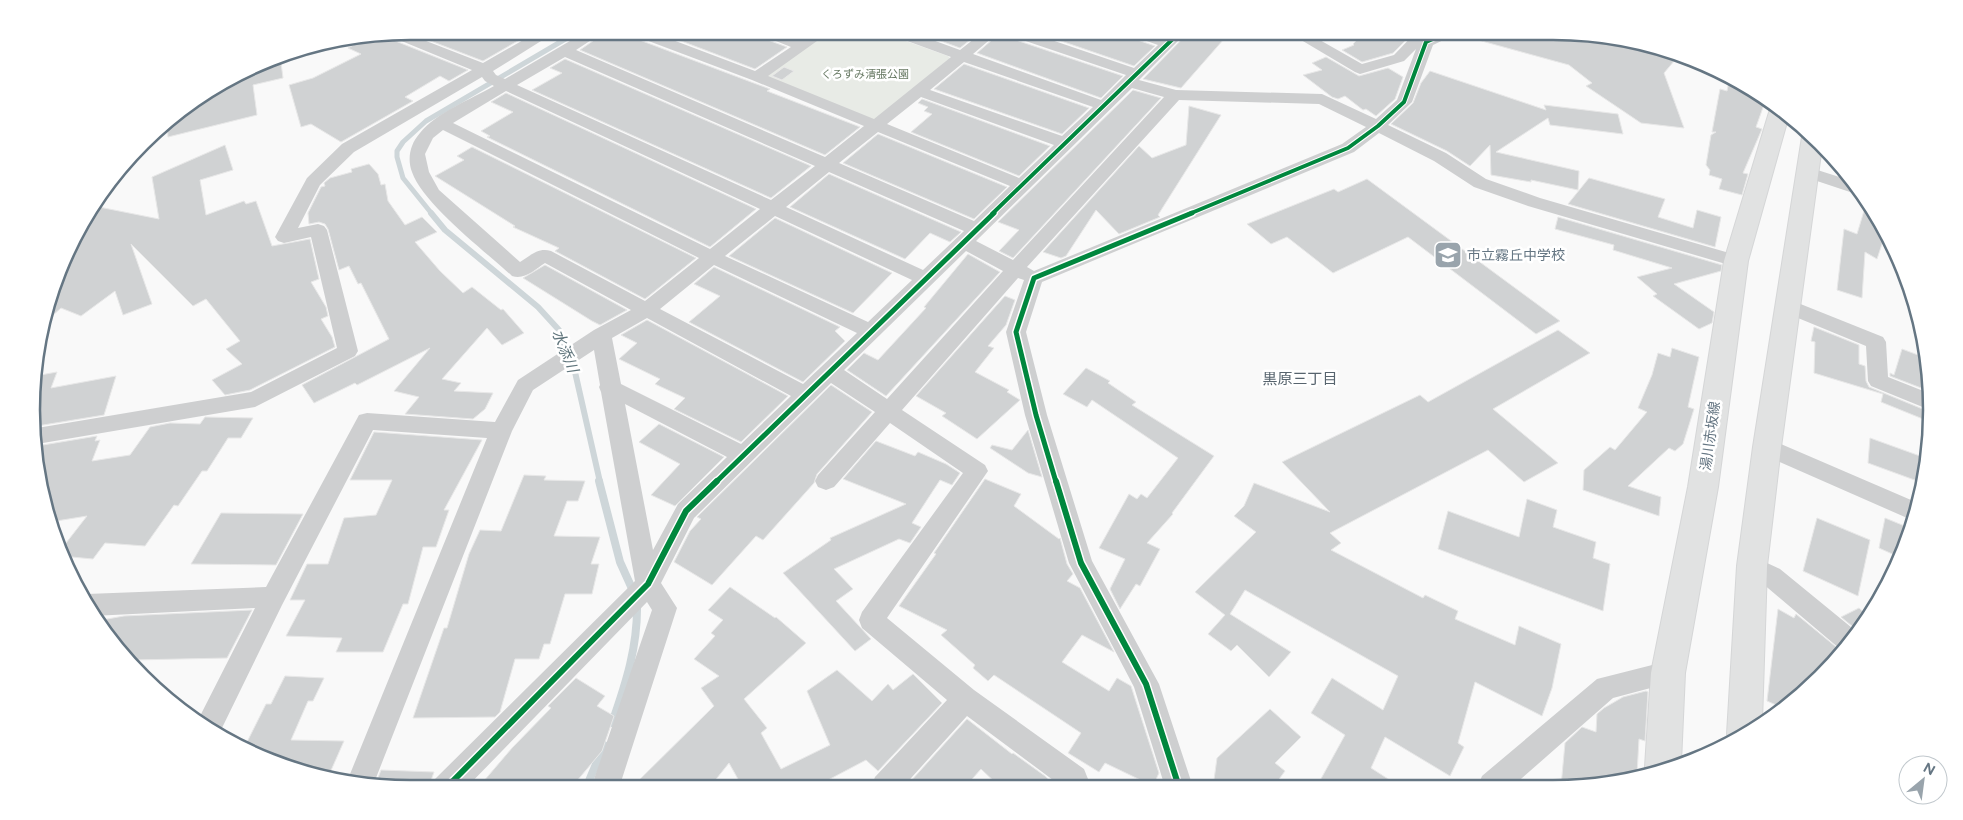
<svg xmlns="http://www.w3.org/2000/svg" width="1963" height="820" viewBox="0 0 1963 820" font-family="Figtree,'Noto Sans JP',sans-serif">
<rect width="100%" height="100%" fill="#f9f9f9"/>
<path fill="#e8ebe6" d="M828,31H878L948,56L950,58L874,121L766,79V74Z"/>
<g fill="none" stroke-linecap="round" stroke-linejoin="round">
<path stroke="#ced6d9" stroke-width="5" d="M432,214L403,178L397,157V151L403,142L426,121L579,31"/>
<path stroke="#ced6d9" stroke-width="6" d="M431,213L445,230L538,307L559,330L565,358L575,372L600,482"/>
<path stroke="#ced6d9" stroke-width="8" d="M599,481L620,562L634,593
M612,723C626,683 638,646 637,603
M586,788L604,745"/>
</g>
<path fill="#d0d2d3" stroke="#e8e8e8" d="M413,31H535L483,61L410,33Z
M607,31H626L629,36L751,82L770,89L767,91L860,127L825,155L580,50Z
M655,31H754L757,36L787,47L755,69Z
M914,31H981L960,48Z
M1032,31H1123L1126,36L1155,46L1134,66Z
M1190,31H1231L1181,88L1143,79Z
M1366,31H1378L1405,41L1393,53L1362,62L1342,50L1354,45L1353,44Z
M1467,31H1553L1674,51L1680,54L1664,73L1684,128L1641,123L1586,86L1592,83L1569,65L1467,37Z
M1001,32L1004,36L1123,76L1101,98L977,53Z
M383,36L468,70L449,81L440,76L405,97L413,101L341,142L311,124L301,127L289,85L313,78L361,54L348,48L366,38Z
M280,55L283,78L253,85L257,115L168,137L167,120L221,82Z
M1326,57L1359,76L1388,68L1403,77L1395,99L1376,116L1366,109L1363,110L1345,96L1338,99L1332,97L1303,75L1322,70L1312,63Z
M565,59L811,166L771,198L532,90L562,73L550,68Z
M964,64L1089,108L1062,134L934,89Z
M784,67L794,71L782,80L772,76Z
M1430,71L1546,110L1544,105L1618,114L1623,134L1550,125L1548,118L1496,152L1579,171L1578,190L1531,180V182L1491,175L1490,145L1470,166L1447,151L1391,124L1413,103L1421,83Z
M1730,76L1742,82L1766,99L1756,127L1762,129L1743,173L1748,174L1742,195L1719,189L1722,179L1709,175L1710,170L1706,165L1711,135L1716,132H1712L1720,89L1727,91Z
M1133,90L1161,98L1013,258L999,251L1019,230L998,222Z
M506,93L756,209L710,247L487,137L490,136L481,131L513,112L491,102Z
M922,99L1050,146L1019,176L911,132L932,114L924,111L928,107L918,103Z
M1189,106L1221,115L1158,215L1160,217L1119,234L1096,210L1066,256L1061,258L1043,252L1139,146L1152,158L1186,145Z
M878,134L1007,187L974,219L843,163Z
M225,145L233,170L200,180L206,215L244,201L246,204L256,201L272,246L310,239L319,279L311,282L326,307L328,316L321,319L332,337L335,347L250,390L225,395L212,380L242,364L226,349L240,341L206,299L193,306L131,244L152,304L123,315L115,291L81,316L61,308L43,324L51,289L82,221L94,206L159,219L152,177Z
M472,147L696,258L645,299L555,251L559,248L513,227L515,226L435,176L464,160L457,156Z
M369,164L378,174L381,185L385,184L388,201L405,225L422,217L437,232L415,242L440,271L463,293L472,287L501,310L503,309L524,333L502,345L487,328L442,379L461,383L454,391L493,393L485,409L473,419L405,414L419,397L394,391L430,348L357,385L355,383L314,403L302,385L389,339L361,283L358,284L349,266L339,270L328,229L325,224L319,222L309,224L308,213L321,187L325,186L324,183L330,178L352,172L351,169Z
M829,174L961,232L950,242L930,233L905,259L790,207Z
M1589,178L1665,199L1658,217L1693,228L1697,210L1721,217L1715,247L1568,204Z
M1367,179L1560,321L1536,334L1408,237L1333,273L1287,237L1271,244L1247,224L1334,189L1338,192Z
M1867,201L1886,232L1877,259L1865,252L1862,298L1837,290L1844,229L1857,234Z
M1558,217L1722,265L1721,271L1674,284L1714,312L1712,323L1699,329L1653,296L1657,294L1637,277L1672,268L1613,250L1614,245L1555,229Z
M775,218L892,273L853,313L729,256Z
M968,254L1000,272L886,396L847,370L864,353L878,360L926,308L924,307Z
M545,265L627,310L600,325L592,321L523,278Z
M714,267L840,327L835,331L845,341L803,382L689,322L720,296L694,284Z
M1005,296L1015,300L1006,325L988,346L994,348L975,372L1009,390L1007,392L1020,400L977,439L942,416L946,413L916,396Z
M647,320L788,396L741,442L674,409L685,398L655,384L660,379L619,359L637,343L621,335Z
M1814,327L1859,345V364L1865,366L1866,381L1869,387L1925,410L1923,419L1881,402L1883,394L1814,373L1815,342L1811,341Z
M1558,330L1590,353L1493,409L1558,463L1524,482L1488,450L1330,533L1341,543L1331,550L1423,598L1425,595L1458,611L1455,619L1515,645L1519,626L1561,644L1552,688L1542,716L1475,682L1458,743L1464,747L1450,776L1385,737L1371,768L1399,786H1317L1345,735L1311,713L1332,678L1383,710L1398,676L1245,590L1230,614L1291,652L1269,677L1237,645L1231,651L1208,634L1225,615L1195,592L1256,532L1234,516L1244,506L1254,483L1330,512L1282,462L1420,395L1428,402Z
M1672,348L1699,357L1688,407L1694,409L1683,444L1675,451L1669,448L1628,486L1661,497L1659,516L1583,490L1584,470L1610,447L1615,450L1647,412L1638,408L1652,375L1658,353L1670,357Z
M1902,349L1926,358L1931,385L1929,391L1890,376V373L1894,375Z
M1086,368L1110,381L1108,383L1136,402L1132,405L1214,456L1172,513L1173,514L1147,543L1160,549L1140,586L1136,584L1120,609L1110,589L1125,559L1099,548L1129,494L1137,499L1141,494L1147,498L1178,458L1092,400L1087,407L1063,394Z
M57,372L51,388L116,376L104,415L37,426L35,376Z
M831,385L872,412L817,474L814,483L763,540L756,536L712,585L674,562L690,531L701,519L697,517Z
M205,417L253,418L241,438H228L207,471H202L178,506L174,505L145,546L105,543L93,559L61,556L59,552L87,516L50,522L39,484L37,446L97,436L95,441L100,440L92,461L130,455L150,427L170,423L200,424Z
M659,424L724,457L675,506L651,495L680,464L639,442Z
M1028,430L1042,477L1028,473L990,448L992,445L1012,450Z
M374,432L482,440L444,510H449L436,547H423L408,604H403L383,652H336L342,638L286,636L305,600H290L307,564H328L344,518L376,515L392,480H350Z
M1870,438L1920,456V482L1868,463Z
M876,441L915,456L918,452L946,464L960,473L952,485L940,480L912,523L921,527L910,543L899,539L834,569L853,589L836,601L871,639L855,651L783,573L831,540L830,538L906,504L843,479Z
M524,475L546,476L544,480L585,481L578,501H567L554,536L600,537L591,564H599L592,594H565L550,644H544L539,659H515L500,712L495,717L413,718L444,628H447L469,554L480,530L501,531Z
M985,479L1021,494L1014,506L1059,539L1060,538L1067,564L1073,574L1067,581L1080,588L1114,652L1082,635L1062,662L1109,691L1117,678L1131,686L1159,773L1153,786L1105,763L1099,772L1068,753L1081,733L994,675L988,681L973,668L975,665L941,635L947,630L899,606L936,554L934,553Z
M1527,499L1557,510L1553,527L1596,542L1593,558L1610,564L1603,611L1438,549L1448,511L1519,537Z
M221,513L303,514L276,565L191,564Z
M1817,518L1870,540L1858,596L1803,571Z
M1885,518L1912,529L1899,557L1879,548Z
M730,587L775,618L776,617L806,643L744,699L767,728L761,733L781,769L830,745L807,691L837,670L872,701L888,684L893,690L913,674L942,703L878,771L866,760L813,788H743L729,763L709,788H631L714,706L701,688L719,676L694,659L715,636L711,633L723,620L708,610Z
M1859,608L1869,617L1858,631L1841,617Z
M1778,609L1794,618L1796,614L1841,651L1803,695L1783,708L1767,701Z
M252,610L227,658L132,660L96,621L124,616Z
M285,676L324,678L313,701H308L291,740L344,741L329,775L289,769L245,746L266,704H271Z
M576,678L605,696L597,706L614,716L602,751L571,788L477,789L512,748L551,708L548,706Z
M1646,691L1648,692L1645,741L1639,739L1637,775L1603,785L1561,786L1565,743L1582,727L1596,732L1597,714L1604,708L1623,697Z
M1270,709L1301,737L1275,763L1285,771L1274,786L1213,787L1217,758Z
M967,719L1012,754L1013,753L1045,776L1054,785L1053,787H1000L981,769L965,787H913L909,783Z
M381,770L434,772L428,789H410L376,783Z"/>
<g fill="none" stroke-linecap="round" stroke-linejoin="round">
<defs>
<path id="secondary" d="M1774,104L1789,115L1748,261L1718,487L1685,673L1681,762L1647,772L1645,767L1651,673L1688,487L1724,261L1770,109Z
M1805,132H1809L1822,146L1781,447L1767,566L1762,722L1731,743L1727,734L1737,566L1753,447L1802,137Z"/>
</defs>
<use href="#secondary" stroke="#d5d6d7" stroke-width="2"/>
<path fill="#cecfd0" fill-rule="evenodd" d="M539,31H557L493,71L496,75L505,79L587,31H605L576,50L825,157L864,126L752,80L630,34L628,31H649L755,71L791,47L758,34L756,31H777L801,40L814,31H831L768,76L874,119L951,57L888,34L886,31H908L960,50L984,31H1000L973,54L1101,100L1126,75L1005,34L1003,31H1025L1134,68L1158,45L1127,34L1125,31H1147L1166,37L1172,31H1188L1139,80L1176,90L1322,94L1376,119L1397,100L1416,49L1404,61L1360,74L1355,72L1286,31H1304L1362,64L1394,55L1417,31H1432L1429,35L1438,31H1458L1456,34L1433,45L1412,102L1388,125L1446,153L1486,179L1540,198L1743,257L1745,261L1743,265L1736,267L1528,206L1474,187L1434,161L1379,133L1354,152L1042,282L1026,332L1047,415L1092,561L1159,684L1193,787H1165L1134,687L1069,563L1025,415L1006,332L1024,280L1018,278L902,410L985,465L988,471L887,618L974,690L1084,769L1088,779L1084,787H1055L1057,783L967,716L903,787H871L875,777L947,700L862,628L859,620L862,612L963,473L890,423L834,487L826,490L818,487L815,481L818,475L875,412L831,383L694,518L661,583L677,608L619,788H591L652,610L647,602L465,789H431L435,779L635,581L601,392L599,387L600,385L594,350L533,390L512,431L374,783L348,779L487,438L373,430L282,605L220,732L198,720L255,608L92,616L82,596L87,594L266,587L359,415L367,413L495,422L518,380L594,330L631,310L545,263C534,270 525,280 512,276C486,252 423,204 412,172C407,159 410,144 420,133C436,113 471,99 494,86L485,81L482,77L354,152L320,185L298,228L318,224L324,226L327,230L358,351L355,356L255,407L37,444V428L251,392L337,348L311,237L284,243L278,241L275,237L307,178L342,144L472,70L387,35L403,32L483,63ZM565,57L815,166L771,200L517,85ZM964,62L1093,107L1062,136L930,90ZM1132,88L1164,97L1013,260L976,241ZM506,91L760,209L710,249L453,123ZM921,97L1054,145L1019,178L887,124ZM1179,100L1319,104L1366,127L1342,144L1034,271L1027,267ZM443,130L699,258L645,301L551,251C538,247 530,256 520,262L439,190L429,172L425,154L433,138ZM878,132L1010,186L974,221L839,163ZM829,172L964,231L923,270L786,207ZM775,216L912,280L868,322L725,256ZM966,251L1003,271L887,399L844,370ZM714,265L857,333L803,384L660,309ZM647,318L791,396L741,444L621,384L612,338ZM625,404L727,457L678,504L653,550Z
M1808,167L1855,182L1862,194L1853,193L1802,176L1799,172L1802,168Z
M1788,299L1883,337L1886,342L1888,377L1931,394L1930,410L1871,386L1868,381L1866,346L1781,311L1778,306L1781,301Z
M1767,438L1918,503L1914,521L1759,453L1756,447L1759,441Z
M1752,556L1780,569L1857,632L1842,650L1840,649L1762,583L1744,573L1740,566L1744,559Z
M1668,661L1677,665L1681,673L1677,681L1613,698L1513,786H1478L1482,776L1597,679Z"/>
<use href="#secondary" fill="#e1e2e2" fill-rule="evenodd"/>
<defs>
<path id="cycleway-far2" d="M992,214L1181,31
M1189,214L1348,148L1378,126L1404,102L1426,42L1451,31"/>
<path id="cycleway-far1" d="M716,482L994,213
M1056,482L1036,415L1016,332L1034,278L1192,213"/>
<path id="cycleway" d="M1056,481L1081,563L1146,684L1179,787
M445,789L648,584L686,511L717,481"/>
</defs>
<use href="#cycleway-far2" stroke="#fff" stroke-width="6"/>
<use href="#cycleway-far1" stroke="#fff" stroke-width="8"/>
<use href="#cycleway" stroke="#fff" stroke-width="9"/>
<use href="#cycleway-far2" stroke="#00873e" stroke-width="4"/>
<use href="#cycleway-far1" stroke="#00873e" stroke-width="5"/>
<use href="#cycleway" stroke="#00873e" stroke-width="6"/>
</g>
<defs>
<symbol id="school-square" viewBox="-11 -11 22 22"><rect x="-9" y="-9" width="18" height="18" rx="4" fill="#99a4ac" stroke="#fff"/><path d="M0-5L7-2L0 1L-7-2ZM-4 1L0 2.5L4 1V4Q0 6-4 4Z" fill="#fff"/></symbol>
</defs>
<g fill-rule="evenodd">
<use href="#school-square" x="1432" y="239" width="32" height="32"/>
</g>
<g text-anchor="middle" stroke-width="5" stroke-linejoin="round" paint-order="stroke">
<g font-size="11" fill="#687a64" stroke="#fff">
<text x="865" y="78">くろずみ清張公園</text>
</g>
<g font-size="14" fill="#657683" stroke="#fff" text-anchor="start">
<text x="1467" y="260">市立霧丘中学校</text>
</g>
<g font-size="14" fill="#657683" stroke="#fff">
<text transform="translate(1710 436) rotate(-82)" y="5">湯川赤坂線</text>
</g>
<g font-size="15" font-style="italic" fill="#60757c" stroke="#fff">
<text transform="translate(565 351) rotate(68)" y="5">水添川</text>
</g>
<g font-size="15" fill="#57646e" stroke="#fff">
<text x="1300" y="384">黒原三丁目</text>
</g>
</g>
<path d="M0 0H1963V820H0ZM410 40H1553A370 370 0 0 1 1923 410V410A370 370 0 0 1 1553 780H410A370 370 0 0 1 40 410V410A370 370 0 0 1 410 40Z" fill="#fff" fill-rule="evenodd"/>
<path fill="none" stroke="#657683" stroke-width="2.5" d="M410 40H1553A370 370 0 0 1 1923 410V410A370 370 0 0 1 1553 780H410A370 370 0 0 1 40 410V410A370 370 0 0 1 410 40Z"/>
<g transform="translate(1923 780) rotate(29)"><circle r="24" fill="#ffffff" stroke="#c1c8cd"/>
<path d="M0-4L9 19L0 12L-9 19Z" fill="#99a4ac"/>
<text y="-8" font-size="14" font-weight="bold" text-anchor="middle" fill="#657683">N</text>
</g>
</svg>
